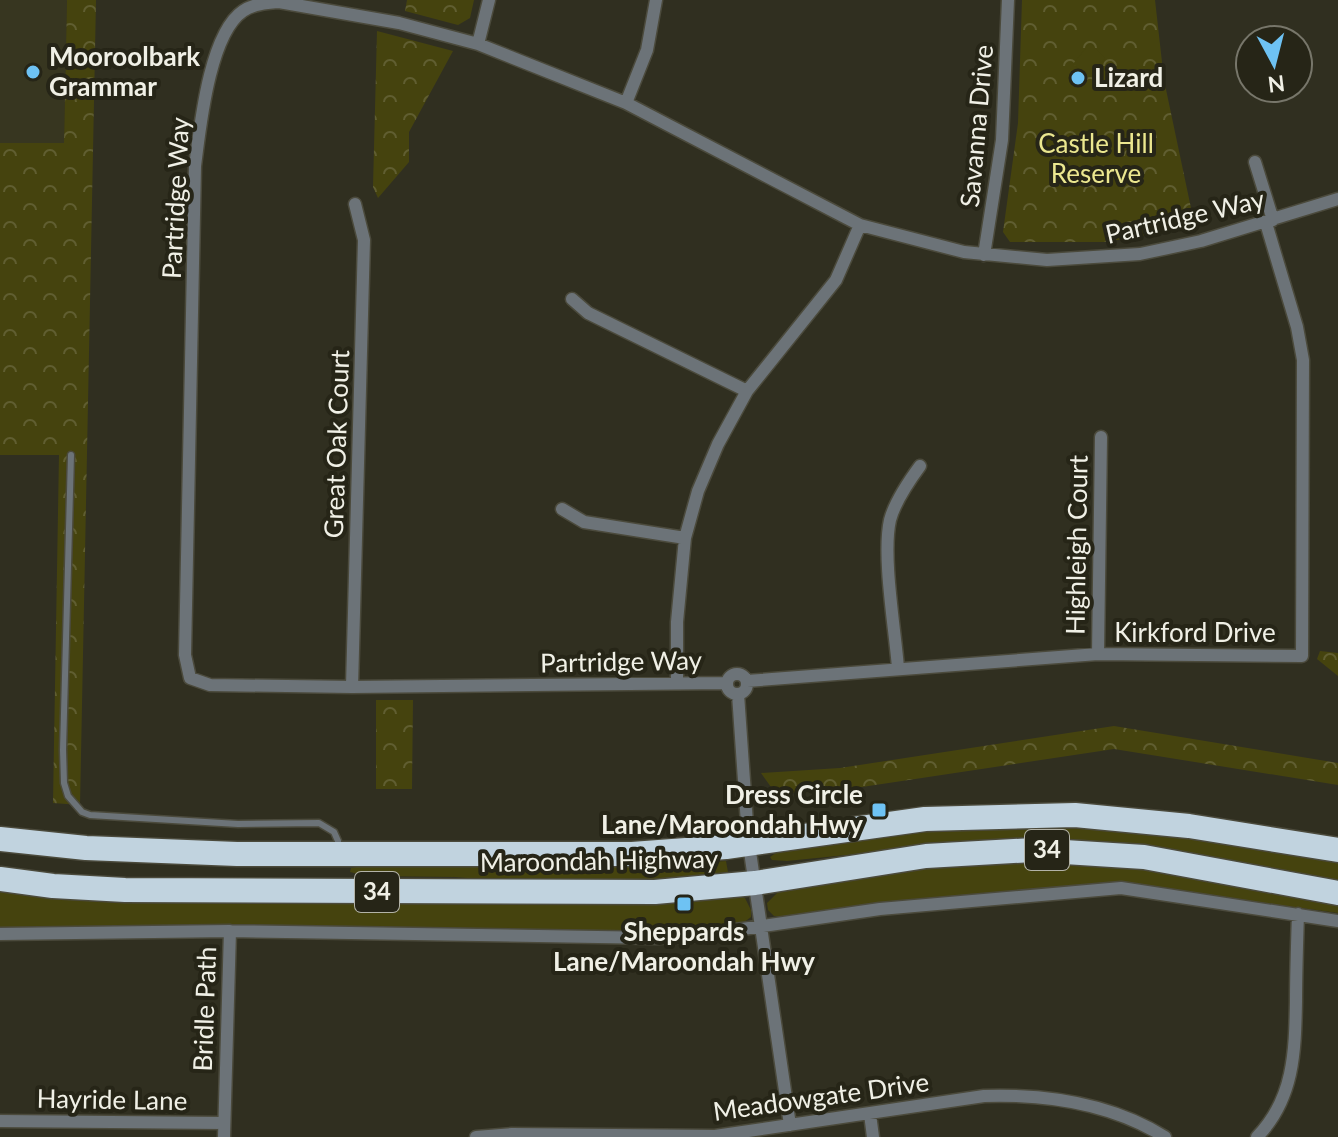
<svg xmlns="http://www.w3.org/2000/svg" width="1338" height="1137" viewBox="0 0 1338 1137" font-family="Lato,sans-serif">
<defs>
<pattern id="park-crowns" width="20" height="18" patternUnits="userSpaceOnUse" patternTransform="scale(2)"><rect width="20" height="18" fill="#45430e"/><path d="M2 6a3 3 0 1 1 6 0M12 15a3 3 0 1 1 6 0" fill="none" stroke="#605e31"/></pattern>
</defs>
<rect width="100%" height="100%" fill="#302f20"/>
<path fill="#373620" d="M0,0H67L64,144L0,143Z"/>
<path fill="url(#park-crowns)" d="M67,0H96L80,805L53,803L59,455H0V143H64Z
M407,0H474L470,18L458,25L405,11Z
M1022,0H1155L1164,80L1195,227L1105,242H1010L1003,232L1018,123Z
M377,31L453,51L409,132V162L378,198L373,187Z
M1320,651L1338,653V676L1317,659Z
M376,700H413L412,789H376Z
M1114,726L1338,763V785L1114,749L842,790L776,794L761,773L840,768Z"/>
<path fill="#45430e" d="M1090,43L1105,58L1091,74L1083,72L1073,64Z
M1090,824L1283,849L1338,863V883L906,849L787,861L772,860L770,857L777,852L865,833Z
M1036,859L1110,863L1338,903V913L1112,882L855,906L784,917L774,916L768,910L767,903L781,889L914,868Z
M726,861L728,872L661,882L526,883L455,877L366,876L350,872L351,868L367,865L658,866Z
M0,889L117,903L737,895L745,898L751,910V917L743,923L680,932L278,926L0,928Z"/>
<g fill="none" stroke-linecap="round" stroke-linejoin="round">
<defs>
<path id="lane" d="M71,455L63,750L64,783L68,796L82,812L90,815L238,824L319,823L334,832L338,841V849"/>
<path id="street" d="M478,44L489,0
M626,103L647,50L656,0
M1255,162L1273,220
M984,255L1002,140L1008,0
M572,299L588,313L747,391
M562,509L584,522L685,538
M1098,654L1101,437
M898,668C895,629 882,556 890,520C895,501 909,481 920,466
M727 684a10 10 0 1 1 20 0a10 10 0 1 1-20 0Z
M747,681L1098,654L1302,656L1303,360L1297,327L1266,223
M677,683V622L685,538L698,491L718,444L747,391L836,280L860,225
M726,683L352,687L210,685L190,678L185,655L195,166C200,128 209,34 243,11C253,4 267,3 279,2L399,23L478,44L626,103L860,225L964,252L1047,260L1140,254L1201,241L1338,199
M352,687L364,240L355,204
M738,694L748,838L790,1125
M0,934L230,931L657,938L694,936L880,909L1121,888L1338,921
M870,1114L873,1137
M0,1121L223,1123
M224,1137L230,931
M476,1137L512,1134L715,1136L984,1096C1046,1094 1110,1103 1165,1137
M1257,1137C1294,1099 1295,1052 1296,1002C1296,973 1297,944 1298,914"/>
<path id="highway" d="M0,839L86,848L237,854H632L726,847L925,819L1075,815L1189,826L1338,850
M0,879L53,886L125,890L655,892L755,883L926,856L1033,850L1144,857L1338,893"/>
</defs>
<use href="#lane" stroke="#4b4a3c" stroke-width="9"/>
<use href="#street" stroke="#4b4a3c" stroke-width="15"/>
<use href="#highway" stroke="#4b4a3c" stroke-width="27"/>
<use href="#lane" stroke="#6c7378" stroke-width="6"/>
<use href="#street" stroke="#6c7378" stroke-width="12"/>
<use href="#highway" stroke="#c1d3df" stroke-width="24"/>
</g>
<g fill="#6ec2f3" stroke="#262517" stroke-width="3">
<circle cx="33" cy="72" r="8"/>
<circle cx="1078" cy="78" r="8"/>
<rect x="871" y="802" width="16" height="16" rx="4"/>
<rect x="676" y="896" width="16" height="16" rx="4"/>
</g>
<g text-anchor="middle" stroke-width="8" stroke-linejoin="round" paint-order="stroke">
<g fill="#262517" stroke="#b3b3a8" stroke-width="2">
<rect x="1025" y="830" width="44" height="40" rx="6"/>
<rect x="355" y="872" width="44" height="40" rx="6"/>
</g>
<g font-size="24" font-weight="bold" fill="#f0f0e6">
<text x="1047" y="858">34</text>
<text x="377" y="900">34</text>
</g>
<g font-size="26" font-weight="bold" fill="#f0f0e6" stroke="#262517" text-anchor="start">
<text x="49" y="66">Mooroolbark<tspan x="49" dy="30">Grammar</tspan></text>
<text x="1094" y="87">Lizard</text>
<text x="863" y="804" text-anchor="end">Dress Circle<tspan x="863" dy="30">Lane/Maroondah Hwy</tspan></text>
<text x="684" y="941" text-anchor="middle">Sheppards<tspan x="684" dy="30">Lane/Maroondah Hwy</tspan></text>
</g>
<g font-size="26" fill="#f0f0e6" stroke="#262517">
<text transform="translate(977 126) rotate(-85)" y="9">Savanna Drive</text>
<text transform="translate(176 198) rotate(-87)" y="9">Partridge Way</text>
<text transform="translate(1185 217) rotate(-13)" y="9">Partridge Way</text>
<text transform="translate(337 444) rotate(-88)" y="9">Great Oak Court</text>
<text transform="translate(1077 545) rotate(-89)" y="9">Highleigh Court</text>
<text x="1195" y="642">Kirkford Drive</text>
<text transform="translate(621 662) rotate(-1)" y="9">Partridge Way</text>
<text transform="translate(599 861) rotate(-1)" y="9">Maroondah Highway</text>
<text transform="translate(205 1009) rotate(-88)" y="9">Bridle Path</text>
<text transform="translate(821 1097) rotate(-8)" y="9">Meadowgate Drive</text>
<text transform="translate(112 1100) rotate(1)" y="9">Hayride Lane</text>
</g>
<g font-size="26" fill="#ebe78f" stroke="#262517">
<text x="1096" y="153">Castle Hill<tspan x="1096" dy="30">Reserve</tspan></text>
</g>
</g>
<g transform="translate(1274 64) rotate(173)"><circle r="38" fill="#262517" stroke="#77766a" stroke-width="2"/>
<path d="M0-6L14 30L0 20L-14 30Z" fill="#6ec2f3"/>
<text y="-12" font-size="22" font-weight="bold" text-anchor="middle" fill="#f0f0e6">N</text>
</g>
</svg>
